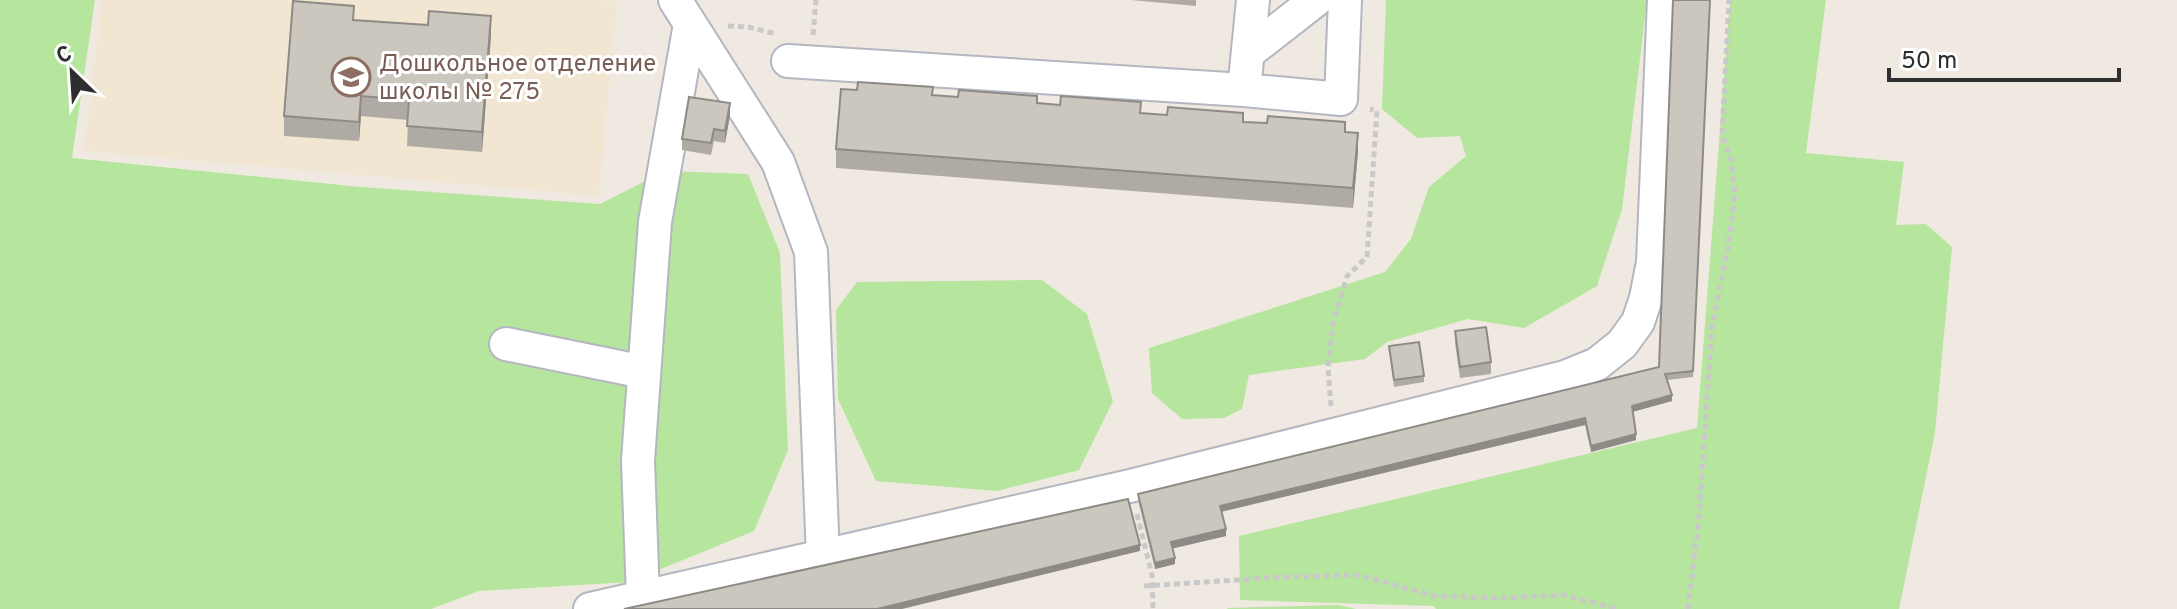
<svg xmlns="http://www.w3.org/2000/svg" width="2177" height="609" viewBox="0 0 2177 609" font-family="Overpass,sans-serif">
<rect width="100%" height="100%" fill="#efe9e1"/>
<path fill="#f0e6d1" d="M102,0H597L617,2L599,196L84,151Z"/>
<path fill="#b6e59e" d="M0,0H95L72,158L361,187L600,204L665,171L748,174L780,253L788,450L754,531L629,582L479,591L431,609H0Z
M1386,0H1647L1622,209L1597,286L1524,328L1468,319L1387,342L1365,359L1249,375L1242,409L1224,418L1182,419L1152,393L1149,348L1385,272L1411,239L1429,187L1466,156L1460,136L1417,138L1382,109Z
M1730,0H1826L1806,153L1904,162L1896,225L1926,224L1952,247L1935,433L1899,609H1436L1434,606L1240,600L1239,536L1697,428Z
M1042,280L1087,314L1113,401L1079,470L997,491L876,481L838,399L836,310L857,282Z
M1339,605L1356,609H1227L1228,608Z"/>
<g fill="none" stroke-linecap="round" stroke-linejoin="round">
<defs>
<path id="minor" d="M675,0L778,162L811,252L823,558
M1248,53L1316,0
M788,61L1244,90L1253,0
M1244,90L1341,99L1345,0
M506,344L644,372
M643,597L638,461L655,222L690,24
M590,609L1130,486L1565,377L1597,364L1622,344L1638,322L1646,298L1653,262L1664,0"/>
</defs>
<use href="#minor" stroke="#b4b7c1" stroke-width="36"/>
<path stroke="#c9c9c9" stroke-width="5" stroke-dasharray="6 4" stroke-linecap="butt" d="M728,26L748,27L776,34
M813,35L816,0
M1331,406L1328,368L1333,324L1347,276L1367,257L1377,111L1370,109
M1137,514L1152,575L1153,609
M1144,586L1283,577L1358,575L1435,596L1499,598L1565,595L1617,609
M1688,609L1699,517L1712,325L1727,253L1735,193L1731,160L1722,135L1729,0"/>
<use href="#minor" stroke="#fff" stroke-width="32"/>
</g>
<path fill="#afaba4" d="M1131,0H1196V6Z
M1710,0L1693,377L1667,380L1672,401L1632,412L1636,440L1591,452L1585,425L1221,512L1226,536L1172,548L1175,564L1155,569L1138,500V494L1659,367Z
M354,20L491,35L482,152L407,146L408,120L361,116L359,141L284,136V116Z
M857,90L1037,103L1345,132L1358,152L1353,208L836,168V149Z
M730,115L725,143L714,141L711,155L682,150V139Z
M1455,331L1491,362V374L1460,378L1455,343Z
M1389,346L1424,376V382L1394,387Z"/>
<path fill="#8e8b86" d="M491,16V35L482,152V132Z
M361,96V116L359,141V122Z
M730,103V115L725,143V131Z
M1358,133V152L1353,208V188Z
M1672,395V401L1632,412V406Z
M1585,418V425L1220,512V506Z
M1636,434V440L1591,452V446Z
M1226,529V536L1171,549V542Z
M1140,545V551L902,609H877Z
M1175,558V564L1155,569V563Z"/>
<path fill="#cbc7bf" stroke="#8e8b86" stroke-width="2" d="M1673,0H1710L1693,371L1665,374L1672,395L1632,406L1636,434L1591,446L1585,418L1220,506L1226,529L1171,542L1175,558L1155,563L1138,494L1659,367Z
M293,1L354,6L353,20L428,25L429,11L491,16L482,132L407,126L409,100L361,96L359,122L284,116Z
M858,82L933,87L932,95L958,97L959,90L1037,96V103L1060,105L1061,96L1141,102L1140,113L1167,115L1168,107L1243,113V122L1267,123L1268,116L1345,122V132L1358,133L1353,188L836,149L841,89L857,90Z
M689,97L730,103L725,131L714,129L711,143L682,139Z
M1486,327L1491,362L1460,367L1455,331Z
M1419,342L1424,376L1394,380L1389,346Z
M1128,499L1140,545L877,609H624Z"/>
<defs>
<symbol id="school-ring" viewBox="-11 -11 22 22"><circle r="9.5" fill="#fff" stroke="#8d6e63" stroke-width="1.5"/><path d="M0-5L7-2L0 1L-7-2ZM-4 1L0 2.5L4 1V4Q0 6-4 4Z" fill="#8d6e63"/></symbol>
</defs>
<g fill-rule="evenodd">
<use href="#school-ring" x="329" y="55" width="44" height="44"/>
</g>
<g text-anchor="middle" stroke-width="6" stroke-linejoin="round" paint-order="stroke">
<g font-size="24" fill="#785e54" stroke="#fff" text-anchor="start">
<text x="379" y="71">Дошкольное отделение<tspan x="379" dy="28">школы № 275</tspan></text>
</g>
</g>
<g transform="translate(72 72) rotate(335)" stroke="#ffffff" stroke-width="6" paint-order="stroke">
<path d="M0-6L14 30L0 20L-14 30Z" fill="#2e2e2e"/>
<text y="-12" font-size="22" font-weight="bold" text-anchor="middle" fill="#2e2e2e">С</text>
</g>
<path d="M1889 68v12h230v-12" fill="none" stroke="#2e2e2e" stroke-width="4"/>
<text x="1901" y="68" font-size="24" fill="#2e2e2e" stroke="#ffffff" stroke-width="6" paint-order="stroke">50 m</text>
</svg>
